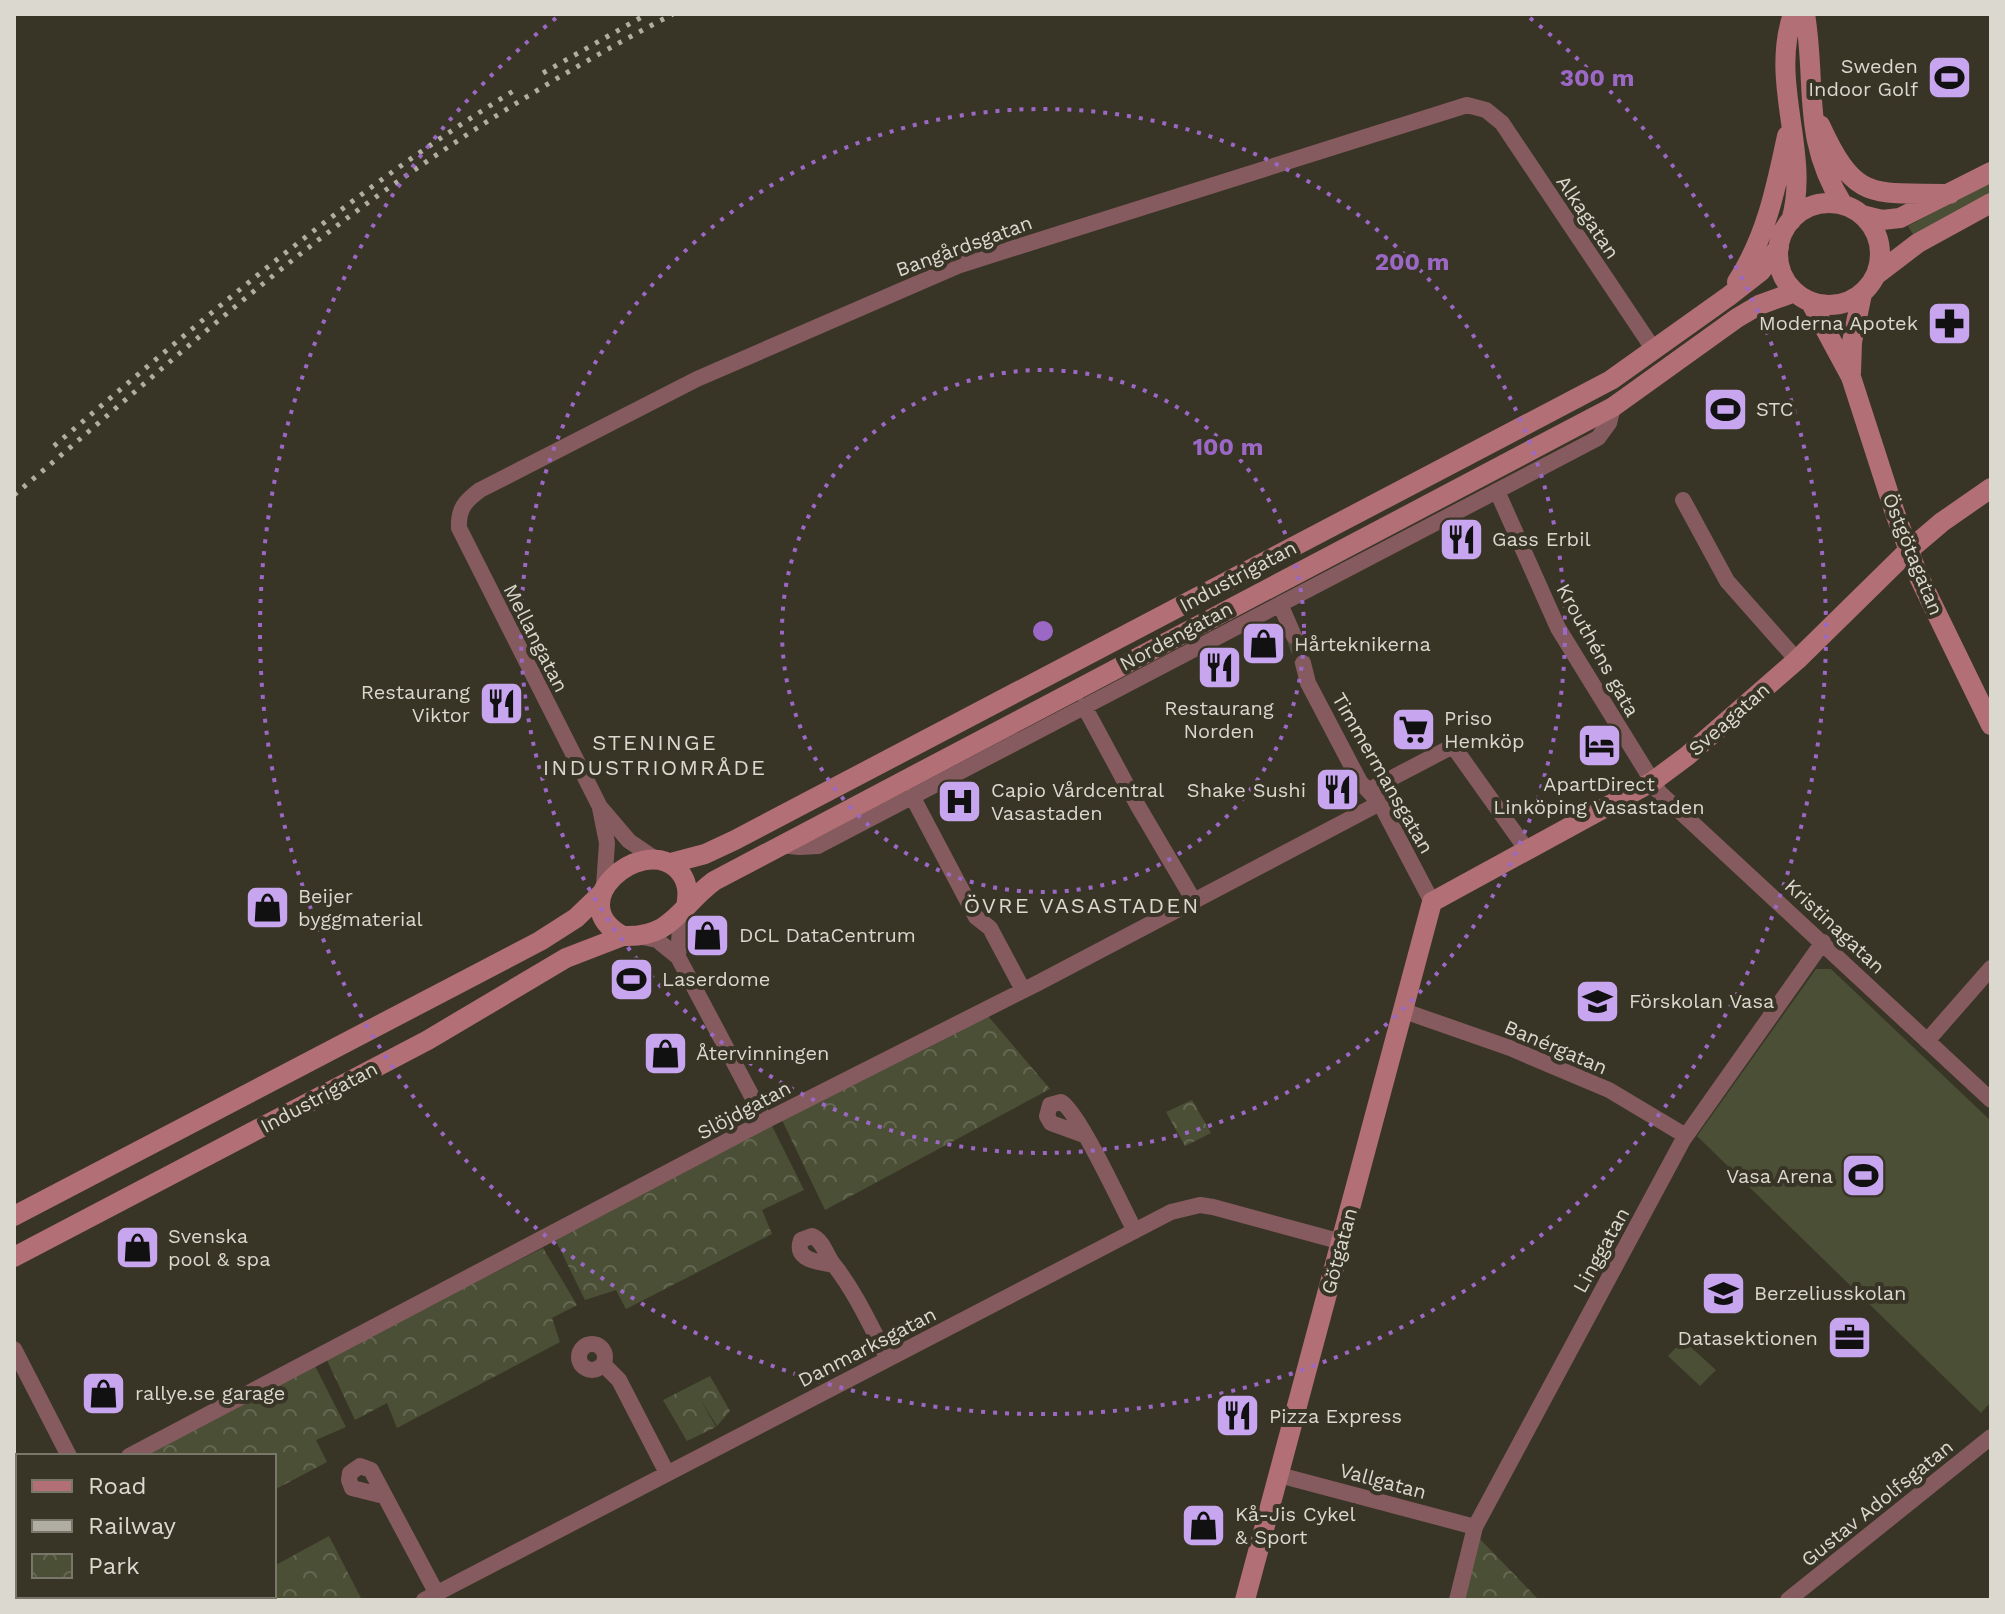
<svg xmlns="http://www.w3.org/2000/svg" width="2005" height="1614" viewBox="0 0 2005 1614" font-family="'Work Sans',sans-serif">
<defs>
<pattern id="park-crowns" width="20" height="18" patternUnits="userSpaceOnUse" patternTransform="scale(2)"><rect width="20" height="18" fill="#4a4f35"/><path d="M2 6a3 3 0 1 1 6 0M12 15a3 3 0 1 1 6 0" fill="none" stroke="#646851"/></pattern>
</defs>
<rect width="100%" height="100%" fill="#393526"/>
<path fill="#4a4f35" d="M1991,181V196L1915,238L1908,226Z
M1816,969H1831L1991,1121V1402L1981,1413L1697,1136Z
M1683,1340L1716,1370L1700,1386L1668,1356Z"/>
<path fill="url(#park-crowns)" d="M988,1016L1050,1089L825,1210L782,1120Z
M1192,1100L1211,1133L1185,1146L1166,1112Z
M771,1124L804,1190L762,1210L772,1234L626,1309L616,1290L585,1300L554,1237Z
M543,1248L577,1305L552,1318L560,1342L397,1428L387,1403L355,1420L326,1358Z
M314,1364L346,1427L316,1440L327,1462L274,1490V1456H140Z
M710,1376L730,1411L717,1426L700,1399L716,1427L687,1441L663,1400Z
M329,1536L362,1600H209L217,1596H274V1566Z
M1478,1537L1539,1600H1463Z"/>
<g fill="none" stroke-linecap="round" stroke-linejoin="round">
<path stroke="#514d3f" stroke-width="16" stroke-dasharray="16 8" stroke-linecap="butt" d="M1294,636L1303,663"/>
<path stroke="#865b5f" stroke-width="16" d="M1497,491L1558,628L1659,792L1991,1100
M1683,500L1727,581L1797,660
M1280,604L1294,636
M1303,663L1308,683L1360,782L1380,803L1432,902
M1084,706L1138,806L1194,901
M1369,790L1453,746L1527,850
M912,796L976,917L990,928L1023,990
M600,808L607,843L604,886
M780,845L799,847L818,846L1598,438L1609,423L1613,407
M657,860L629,841L600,807L459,528C458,509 465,501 480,490L697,379L960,265L1467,105L1486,110L1502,123L1654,350
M638,936L657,940L678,957L765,1121
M678,957L681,914
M1404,1011L1510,1048L1609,1090L1686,1136
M1927,1041L1991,968
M1084,1135L1051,1123L1047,1116L1050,1105L1061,1102C1078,1110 1123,1209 1135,1231
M833,1265C818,1261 794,1261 801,1240L812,1236C824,1241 826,1256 834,1265C856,1293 871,1327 888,1359
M579 1357a13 13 0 1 1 26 0a13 13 0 1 1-26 0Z
M14,1349L69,1456
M603,1364L619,1380L667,1473
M129,1456L765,1121L1038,983L1380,803
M1279,1475L1475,1527
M384,1496L352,1488L349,1480L350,1473L360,1466L371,1470L437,1594
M14,1516L18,1514
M121,1596L122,1600
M424,1600L1171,1212L1200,1205L1213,1207L1342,1242
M1457,1600L1475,1527L1683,1140L1823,942
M1788,1600L1991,1437"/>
<path stroke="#b26f76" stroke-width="20" d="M1805,14C1817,87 1801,137 1843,205
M1820,125C1856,204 1873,192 1950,194
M1778 254a51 51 0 1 1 102 0a51 51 0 1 1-102 0Z
M1862,215L1882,220L1900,218L1991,172
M1791,221C1811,153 1769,85 1793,14
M1876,275L1918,243L1991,203
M1737,282C1766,237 1776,188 1787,136
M1810,301L1851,377L1895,513L1918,575L1991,725
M1851,373L1852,342L1862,294
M671,863L705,854L735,840L1611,380L1729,296L1761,271L1779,247
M686,907C689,892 688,879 676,868C640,836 561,903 623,936C673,938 679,907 714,881L1613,407L1737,318L1759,305L1795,292
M14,1216L540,941L576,918L602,893
M14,1257L428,1040L566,958L623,936
M1245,1600L1432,902L1652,782L1687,756L1797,660L1909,550L1942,522L1991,488"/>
<path stroke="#b0ada3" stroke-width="5" stroke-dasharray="4 8" stroke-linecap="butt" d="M543,73L647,14
M54,446C202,320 349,192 515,90
M14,495C131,397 245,292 369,202C466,132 567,69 673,14"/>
</g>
<g fill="none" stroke="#9c68c5" stroke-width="4" stroke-dasharray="4 8">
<circle cx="1043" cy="631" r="261"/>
<circle cx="1043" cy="631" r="522"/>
<path d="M1530 18A783 783 0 1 1 556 18"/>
</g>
<defs>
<symbol id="stadium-square" viewBox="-11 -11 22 22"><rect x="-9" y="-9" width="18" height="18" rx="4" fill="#c8a6ef" stroke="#393526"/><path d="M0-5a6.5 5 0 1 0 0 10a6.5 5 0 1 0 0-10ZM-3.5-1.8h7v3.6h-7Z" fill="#111"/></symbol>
<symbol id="pharmacy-square" viewBox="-11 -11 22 22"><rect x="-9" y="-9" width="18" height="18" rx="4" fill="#c8a6ef" stroke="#393526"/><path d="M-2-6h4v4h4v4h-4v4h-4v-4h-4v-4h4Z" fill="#111"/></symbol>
<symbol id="restaurant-square" viewBox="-11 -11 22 22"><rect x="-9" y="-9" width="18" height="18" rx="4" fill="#c8a6ef" stroke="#393526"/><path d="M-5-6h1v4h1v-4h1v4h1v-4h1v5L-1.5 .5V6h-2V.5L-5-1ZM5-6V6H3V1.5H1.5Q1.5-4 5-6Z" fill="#111"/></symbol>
<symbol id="shop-square" viewBox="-11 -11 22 22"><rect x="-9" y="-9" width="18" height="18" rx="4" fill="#c8a6ef" stroke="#393526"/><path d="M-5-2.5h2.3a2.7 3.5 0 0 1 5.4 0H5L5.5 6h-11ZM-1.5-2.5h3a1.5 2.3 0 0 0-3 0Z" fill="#111"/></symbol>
<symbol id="supermarket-square" viewBox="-11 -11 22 22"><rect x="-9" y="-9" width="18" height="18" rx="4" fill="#c8a6ef" stroke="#393526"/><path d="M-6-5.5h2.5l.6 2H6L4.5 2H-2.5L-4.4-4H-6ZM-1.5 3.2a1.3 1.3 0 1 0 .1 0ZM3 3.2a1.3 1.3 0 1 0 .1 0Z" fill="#111"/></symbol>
<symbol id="hotel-square" viewBox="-11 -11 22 22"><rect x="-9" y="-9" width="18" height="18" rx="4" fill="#c8a6ef" stroke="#393526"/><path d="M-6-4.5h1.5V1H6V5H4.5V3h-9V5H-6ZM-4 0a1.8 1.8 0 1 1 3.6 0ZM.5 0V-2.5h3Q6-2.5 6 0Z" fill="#111"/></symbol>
<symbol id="hospital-square" viewBox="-11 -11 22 22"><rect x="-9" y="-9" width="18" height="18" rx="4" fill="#c8a6ef" stroke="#393526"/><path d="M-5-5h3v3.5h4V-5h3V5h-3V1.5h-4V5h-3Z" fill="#111"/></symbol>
<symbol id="school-square" viewBox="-11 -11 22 22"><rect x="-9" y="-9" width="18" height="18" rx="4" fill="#c8a6ef" stroke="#393526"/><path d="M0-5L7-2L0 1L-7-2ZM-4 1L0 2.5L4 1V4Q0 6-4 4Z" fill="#111"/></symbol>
<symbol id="office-square" viewBox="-11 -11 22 22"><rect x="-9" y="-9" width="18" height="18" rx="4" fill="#c8a6ef" stroke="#393526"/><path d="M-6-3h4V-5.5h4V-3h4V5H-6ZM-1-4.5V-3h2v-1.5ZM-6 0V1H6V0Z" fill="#111"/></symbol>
</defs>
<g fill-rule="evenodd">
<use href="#stadium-square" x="1924" y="52" width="51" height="51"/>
<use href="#pharmacy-square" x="1924" y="298" width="51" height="51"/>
<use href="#stadium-square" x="1700" y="384" width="51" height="51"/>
<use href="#restaurant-square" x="1436" y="514" width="51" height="51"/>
<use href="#shop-square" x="1238" y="618" width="51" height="51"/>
<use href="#restaurant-square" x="1194" y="642" width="51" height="51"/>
<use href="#restaurant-square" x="476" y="678" width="51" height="51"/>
<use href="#supermarket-square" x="1388" y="704" width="51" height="51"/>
<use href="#hotel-square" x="1574" y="720" width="51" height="51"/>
<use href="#restaurant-square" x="1312" y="764" width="51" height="51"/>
<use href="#hospital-square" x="934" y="776" width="51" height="51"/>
<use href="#shop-square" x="242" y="882" width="51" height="51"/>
<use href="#shop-square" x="682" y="910" width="51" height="51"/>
<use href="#stadium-square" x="606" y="954" width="51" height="51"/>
<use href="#school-square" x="1572" y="976" width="51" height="51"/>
<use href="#shop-square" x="640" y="1028" width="51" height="51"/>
<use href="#stadium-square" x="1838" y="1150" width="51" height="51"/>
<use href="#shop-square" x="112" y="1222" width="51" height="51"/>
<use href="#school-square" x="1698" y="1268" width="51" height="51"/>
<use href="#office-square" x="1824" y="1312" width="51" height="51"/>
<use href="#shop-square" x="78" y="1368" width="51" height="51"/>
<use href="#restaurant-square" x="1212" y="1390" width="51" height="51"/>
<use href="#shop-square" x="1178" y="1500" width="51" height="51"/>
</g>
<g text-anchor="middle" stroke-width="8" stroke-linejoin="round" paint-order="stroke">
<g font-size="20" fill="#dad8cf" stroke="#393526" text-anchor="start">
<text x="1918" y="73" text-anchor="end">Sweden<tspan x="1918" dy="23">Indoor Golf</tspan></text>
<text x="1918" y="330" text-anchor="end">Moderna Apotek</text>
<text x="1756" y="416">STC</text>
<text x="1492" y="546">Gass Erbil</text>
<text x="1294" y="651">Hårteknikerna</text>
<text x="470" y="699" text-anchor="end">Restaurang<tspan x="470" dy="23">Viktor</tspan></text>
<text x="1219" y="715" text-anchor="middle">Restaurang<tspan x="1219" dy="23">Norden</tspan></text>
<text x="1444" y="725">Priso<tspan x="1444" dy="23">Hemköp</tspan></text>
<text x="1599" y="791" text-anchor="middle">ApartDirect<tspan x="1599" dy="23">Linköping Vasastaden</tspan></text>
<text x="991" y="797">Capio Vårdcentral<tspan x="991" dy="23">Vasastaden</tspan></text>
<text x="1306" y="797" text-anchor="end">Shake Sushi</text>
<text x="298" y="903">Beijer<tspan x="298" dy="23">byggmaterial</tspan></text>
<text x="739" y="942">DCL DataCentrum</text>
<text x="662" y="986">Laserdome</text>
<text x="1629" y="1008">Förskolan Vasa</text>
<text x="696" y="1060">Återvinningen</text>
<text x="1833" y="1183" text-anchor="end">Vasa Arena</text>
<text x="168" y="1243">Svenska<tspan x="168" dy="23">pool &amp; spa</tspan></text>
<text x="1754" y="1300">Berzeliusskolan</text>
<text x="1818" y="1345" text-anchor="end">Datasektionen</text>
<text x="135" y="1400">rallye.se garage</text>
<text x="1269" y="1423">Pizza Express</text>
<text x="1235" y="1521">Kå-Jis Cykel<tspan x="1235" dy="23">&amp; Sport</tspan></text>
</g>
<g font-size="20" fill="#dad8cf" stroke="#393526">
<text transform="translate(1588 217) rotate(56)" y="7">Alkagatan</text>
<text transform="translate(964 246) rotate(-20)" y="7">Bangårdsgatan</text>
<text transform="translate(1913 554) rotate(68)" y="7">Östgötagatan</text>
<text transform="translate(1238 576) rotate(-28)" y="7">Industrigatan</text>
<text transform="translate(1176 636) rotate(-28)" y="7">Nordengatan</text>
<text transform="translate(536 638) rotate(63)" y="7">Mellangatan</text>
<text transform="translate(1598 650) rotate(61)" y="7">Krouthéns gata</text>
<text transform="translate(1729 719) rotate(-41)" y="7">Sveagatan</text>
<text transform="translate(1383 773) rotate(60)" y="7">Timmermansgatan</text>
<text transform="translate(1835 926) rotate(43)" y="7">Kristinagatan</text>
<text transform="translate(1556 1047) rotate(23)" y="7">Banérgatan</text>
<text transform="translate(319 1097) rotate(-28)" y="7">Industrigatan</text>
<text transform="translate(744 1110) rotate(-28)" y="7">Slöjdgatan</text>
<text transform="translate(1601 1250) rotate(-61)" y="7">Linggatan</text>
<text transform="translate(1339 1251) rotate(-75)" y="7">Götgatan</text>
<text transform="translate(867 1347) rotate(-27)" y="7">Danmarksgatan</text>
<text transform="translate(1383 1481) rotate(15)" y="7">Vallgatan</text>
<text transform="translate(1877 1503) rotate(-39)" y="7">Gustav Adolfsgatan</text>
</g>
<g font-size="22" letter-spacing="2" fill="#dad8cf" stroke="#393526">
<text x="655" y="750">STENINGE<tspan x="655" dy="25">INDUSTRIOMRÅDE</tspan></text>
<text x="1082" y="913">ÖVRE VASASTADEN</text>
</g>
</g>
<circle cx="1043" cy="631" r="12" fill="#9c68c5" stroke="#393526" stroke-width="4"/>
<g font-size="24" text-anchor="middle" font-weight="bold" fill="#9c68c5" stroke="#393526" stroke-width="8" stroke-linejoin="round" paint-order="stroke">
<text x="1597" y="86">300 m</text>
<text x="1412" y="270">200 m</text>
<text x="1228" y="455">100 m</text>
</g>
<rect width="2005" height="1614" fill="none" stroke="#dad8cf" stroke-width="32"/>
<rect x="16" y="1454" width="260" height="144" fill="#393526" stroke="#79766a" stroke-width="2"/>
<rect x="32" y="1480" width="40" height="12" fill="#b26f76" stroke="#79766a" stroke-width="2"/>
<text x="88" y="1494" font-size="24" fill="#dad8cf">Road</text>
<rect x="32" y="1520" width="40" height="12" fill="#b0ada3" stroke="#79766a" stroke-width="2"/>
<text x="88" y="1534" font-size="24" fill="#dad8cf">Railway</text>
<rect x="32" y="1554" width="40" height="24" fill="url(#park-crowns)" stroke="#79766a" stroke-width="2"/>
<text x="88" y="1574" font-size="24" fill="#dad8cf">Park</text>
</svg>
